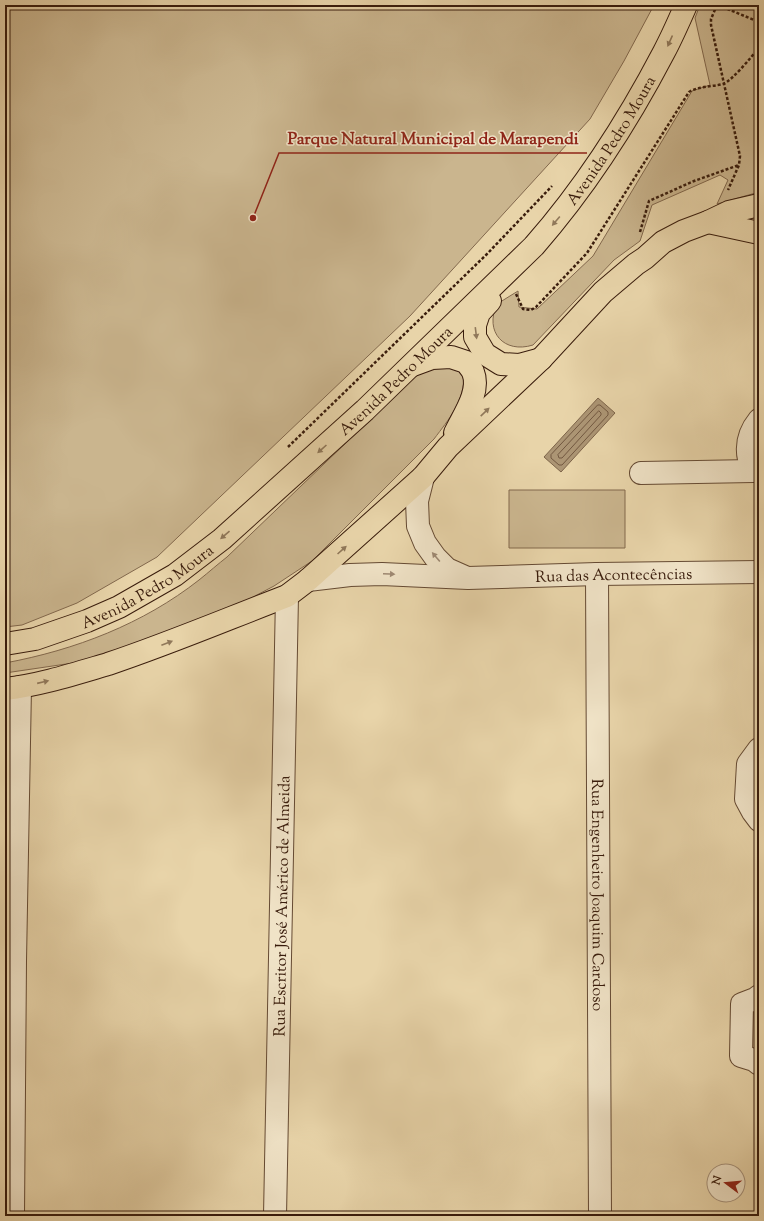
<svg xmlns="http://www.w3.org/2000/svg" width="764" height="1221" viewBox="0 0 764 1221" font-family="'Sorts Mill Goudy',serif">
<rect width="100%" height="100%" fill="#e8d4a9"/>
<filter id="stains"><feTurbulence type="fractalNoise" baseFrequency=".005" numOctaves="4"/><feColorMatrix values="0 0 0 0 .2 0 0 0 0 .09 0 0 0 0 .02 0 0 0 .5 -.17"/></filter>
<radialGradient id="worn" r=".72"><stop offset=".6" stop-color="#630" stop-opacity="0"/><stop offset="1" stop-color="#630" stop-opacity=".3"/></radialGradient>
<path fill="#cab58e" stroke="#82684d" d="M5,5H654L624,61L590,119L410,316L157,557L77,603L22,625L5,627Z
M700,5H759V192L717,204L728,180L720,175L652,205L640,241L614,260L533,345C504,354 484,332 497,304L518,291L519,307L537,309L593,256L692,91L710,85L695,18Z
M452,365L464,375C464,402 449,419 434,439L312,561L274,586L234,607L151,642L73,663L5,673V663C75,650 143,624 199,580C209,572 218,564 227,557L423,369Z
M509,490H625V548H509Z
M5,729L7,863L5,920Z"/>
<path fill="#ac9574" stroke="#7e654a" d="M598,398L615,413L561,472L544,457Z"/>
<g fill="none" stroke-linecap="round" stroke-linejoin="round">
<path stroke="#725840" stroke-width="1" d="M598,405H600L608,412V415L562,465H559L551,458V455Z
M599,411L601,413V415L562,458H559L558,455Z"/>
<defs>
<g id="minor">
<path d="M759,420C746,436 745,453 753,471L759,470"/>
<path d="M641,473L753,471"/>
<path d="M423,477L417,501L418,526L425,543L435,557L447,569L465,577"/>
<path id="s1" d="M597,574L600,1216"/>
<path id="s2" d="M308,580L350,575L382,574L468,578L597,574L759,572"/>
<path d="M759,749L748,764L746,799L753,812L759,820"/>
<path d="M759,996L755,999L742,1004L741,1056L754,1060L759,1064"/>
<path d="M13,1216L15,961L20,687"/>
<path id="s3" d="M275,1216L287,596"/>
</g>
<g id="major">
<path d="M708,222L759,233"/>
<path d="M490,301L479,313L475,325V337L485,354L501,364L519,365L541,359"/>
<path d="M413,365L432,358L451,357L466,362C468,365 471,368 473,372C481,392 463,416 455,433"/>
<path id="s4" d="M5,644L35,639L87,621L119,607L175,575L222,539L365,410L534,246C584,189 629,119 664,52C672,37 679,21 686,5"/>
<path d="M5,689C40,685 74,674 108,664C168,644 227,619 287,596L308,580L423,477L448,447L541,359L603,292L636,264L645,258L663,242L684,231L708,222L729,212L759,205"/>
</g>
</defs>
<use href="#minor" stroke="#654a33" stroke-width="24"/>
<use href="#major" stroke="#391c0c" stroke-width="24"/>
<path stroke="#391c0c" stroke-width="2.5" stroke-dasharray="3 2" stroke-linecap="butt" d="M717,5L711,19V25L740,156L739,165L728,190
M718,5L759,22
M640,232L649,201L694,181L739,165
M516,294L523,309L531,310L536,307L587,253L689,92C699,86 711,87 723,84C733,80 751,57 759,48
M288,447L487,254L552,186"/>
<use href="#minor" stroke="#f0e3c7" stroke-width="22"/>
<use href="#major" stroke="#e8d4a9" stroke-width="22"/>
</g>
<defs><path id="oneway-solid" d="M-6-.8H1V-3.2L6.5 0L1 3.2V.8H-6Z"/></defs>
<g fill="#90785a">
<use href="#oneway-solid" transform="translate(670 41) rotate(114)"/>
<use href="#oneway-solid" transform="translate(556 221) rotate(130)"/>
<use href="#oneway-solid" transform="translate(476 333) rotate(83)"/>
<use href="#oneway-solid" transform="translate(485 412) rotate(-44)"/>
<use href="#oneway-solid" transform="translate(322 449) rotate(138)"/>
<use href="#oneway-solid" transform="translate(225 535) rotate(139)"/>
<use href="#oneway-solid" transform="translate(342 550) rotate(-42)"/>
<use href="#oneway-solid" transform="translate(167 643) rotate(-21)"/>
<use href="#oneway-solid" transform="translate(43 682) rotate(-13)"/>
</g>
<g fill="#9e8973">
<use href="#oneway-solid" transform="translate(436 557) rotate(-130)"/>
<use href="#oneway-solid" transform="translate(389 574) rotate(3)"/>
</g>
<g text-anchor="middle" stroke-width="3" stroke-linejoin="round" paint-order="stroke">
<g font-size="16" fill="#391c0c" stroke="#f0e3c7">
<text dy="6" stroke="none"><textPath href="#s4" startOffset="803">Avenida Pedro Moura</textPath></text>
<text dy="6" stroke="none"><textPath href="#s4" startOffset="479">Avenida Pedro Moura</textPath></text>
<text dy="6" stroke="none"><textPath href="#s2" startOffset="306">Rua das Acontecências</textPath></text>
<text dy="6" stroke="none"><textPath href="#s4" startOffset="155">Avenida Pedro Moura</textPath></text>
<text dy="6" stroke="none"><textPath href="#s1" startOffset="321">Rua Engenheiro Joaquim Cardoso</textPath></text>
<text dy="6" stroke="none"><textPath href="#s3" startOffset="310">Rua Escritor José Américo de Almeida</textPath></text>
</g>
</g>
<path fill="none" stroke="#8f2418" stroke-width="1.5" d="M253 218L279 153H587"/>
<circle fill="#8f2418" stroke="#f0e3c7" stroke-width="1.5" cx="253" cy="218" r="4"/>
<g font-size="17" text-anchor="middle" font-weight="bold" fill="#8f2418" stroke="#f0e3c7" stroke-width="3" stroke-linejoin="round" paint-order="stroke">
<text x="433" y="144">Parque Natural Municipal de Marapendi</text>
</g>
<rect width="764" height="1221" fill="none" stroke="#e8d4a9" stroke-width="20"/>
<rect x="6" y="6" width="752" height="1209" fill="none" stroke="#391c0c" stroke-width="2"/>
<rect x="10" y="10" width="744" height="1201" fill="none" stroke="#391c0c"/>
<g transform="translate(726 1183) rotate(286)"><circle r="19" fill="#f0e3c7" stroke="#a7937c"/>
<path d="M0-3L7 15L0 10L-7 15Z" fill="#8f2418"/>
<text y="-6" font-size="11" font-weight="bold" text-anchor="middle" fill="#391c0c">N</text>
</g>
<rect width="100%" height="100%" filter="url(#stains)"/>
<rect width="100%" height="100%" fill="url(#worn)"/>
</svg>
